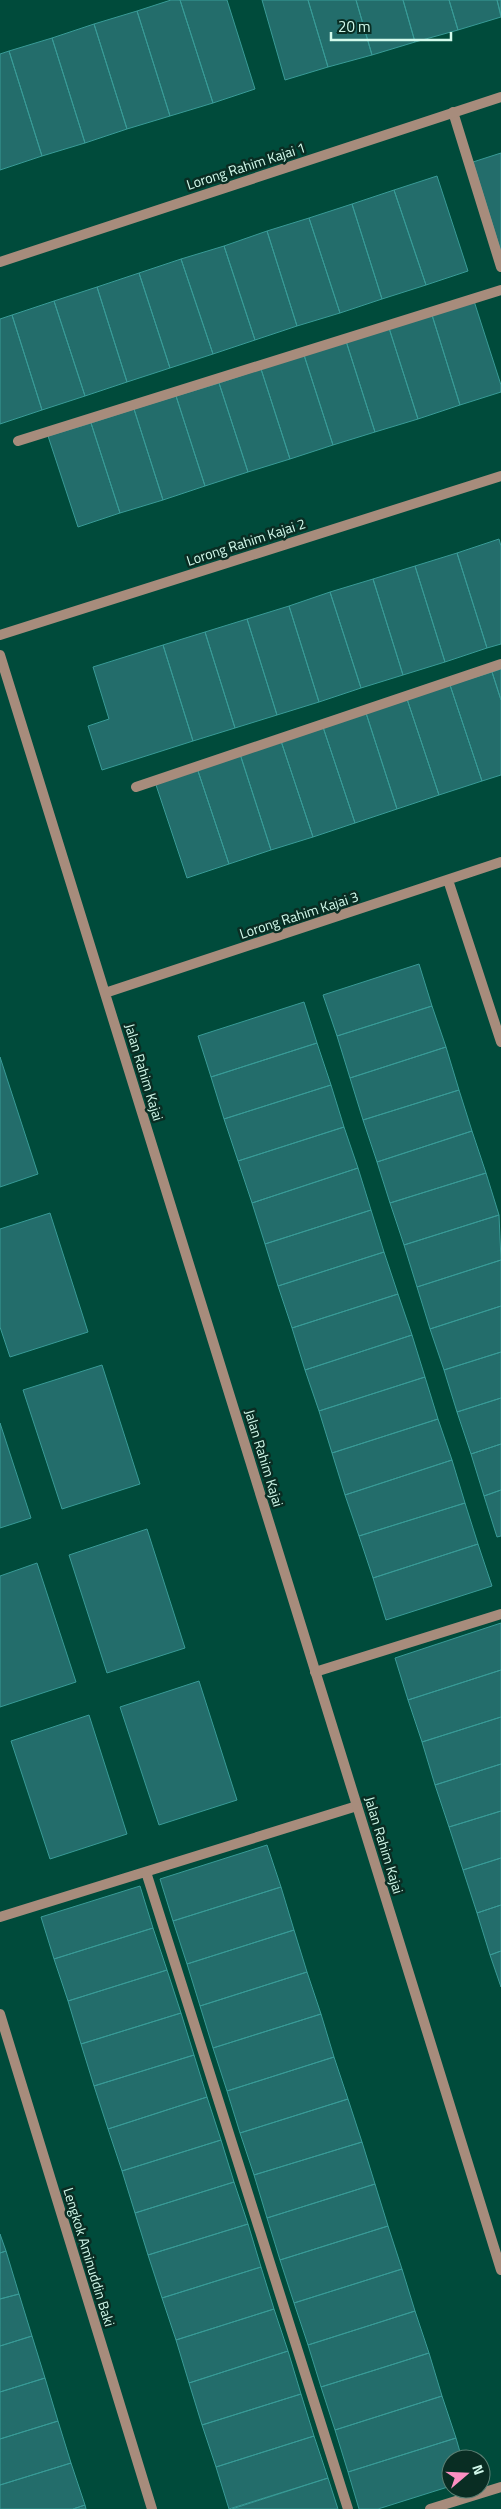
<svg xmlns="http://www.w3.org/2000/svg" width="501" height="2509" viewBox="0 0 501 2509" font-family="'Titillium Web',sans-serif">
<rect width="100%" height="100%" fill="#004b3b"/>
<path fill="#236d6b" stroke="#399b97" d="M171,0H180L213,103L170,116L137,11Z
M180,0H227L255,89L213,103Z
M262,0H308L328,67L285,80Z
M308,0H356L372,55L328,67Z
M356,0H403L415,42L372,55Z
M403,0H449L458,30L415,42Z
M449,0H497L501,17L458,30Z
M497,0H501V15Z
M137,11L170,116L127,129L94,24Z
M94,24L127,129L85,143L52,38Z
M52,38L85,143L42,156L9,51Z
M9,51L42,156L0,170V54Z
M501,153V252L473,162Z
M437,176L468,271L426,285L394,190Z
M394,190L426,285L382,299L352,204Z
M352,204L382,299L340,313L309,218Z
M309,218L340,313L297,326L267,231Z
M267,231L297,326L255,340L224,246Z
M224,246L255,340L213,354L181,259Z
M181,259L213,354L170,368L139,273Z
M139,273L170,368L127,382L97,287Z
M97,287L127,382L85,396L54,301Z
M54,301L85,396L42,410L12,315Z
M474,301L501,385V392L460,405L432,315Z
M12,315L42,410L0,424V319Z
M432,315L460,405L418,419L389,328Z
M389,328L418,419L375,432L346,341Z
M346,341L375,432L333,445L304,355Z
M304,355L333,445L290,459L261,369Z
M261,369L290,459L248,472L219,383Z
M219,383L248,472L205,486L176,396Z
M176,396L205,486L163,500L134,409Z
M134,409L163,500L120,513L91,423Z
M91,423L120,513L78,527L48,436Z
M499,539L501,546V644L487,648L457,553Z
M457,553L487,648L445,662L415,566Z
M415,566L445,662L403,675L373,579Z
M373,579L403,675L361,688L330,592Z
M330,592L361,688L319,702L289,606Z
M289,606L319,702L277,715L247,619Z
M247,619L277,715L235,728L205,632Z
M205,632L235,728L193,741L163,645Z
M163,645L193,741L102,770L88,726L109,719L93,667Z
M501,669V700L492,672Z
M492,672L501,700V775L482,781L450,685Z
M450,685L482,781L439,795L407,699Z
M407,699L439,795L397,809L366,713Z
M366,713L397,809L355,823L323,727Z
M323,727L355,823L313,837L281,741Z
M281,741L313,837L271,850L240,754Z
M240,754L271,850L229,864L197,768Z
M197,768L229,864L187,878L155,782Z
M419,964L432,1006L337,1036L323,995Z
M304,1002L317,1043L211,1077L198,1036Z
M432,1006L446,1047L350,1078L337,1036Z
M317,1043L331,1085L224,1119L211,1077Z
M446,1047L459,1090L363,1120L350,1078Z
M0,1057L38,1174L0,1187Z
M331,1085L344,1127L238,1161L224,1119Z
M459,1090L472,1131L377,1162L363,1120Z
M344,1127L358,1168L252,1203L238,1161Z
M472,1131L486,1173L390,1203L377,1162Z
M358,1168L371,1210L265,1244L252,1203Z
M486,1173L499,1215L404,1245L390,1203Z
M371,1210L384,1252L278,1286L265,1244Z
M50,1213L88,1332L10,1357L0,1327V1229Z
M499,1215L501,1260L417,1287L404,1245Z
M384,1252L398,1294L292,1328L278,1286Z
M501,1260V1306L430,1329L417,1287Z
M398,1294L412,1335L305,1370L292,1328Z
M501,1306V1352L444,1370L430,1329Z
M412,1335L425,1377L319,1411L305,1370Z
M501,1352V1398L457,1412L444,1370Z
M102,1365L140,1484L62,1509L23,1390Z
M425,1377L438,1419L332,1453L319,1411Z
M501,1398V1444L471,1454L457,1412Z
M438,1419L452,1460L345,1495L332,1453Z
M0,1423L31,1518L0,1528Z
M501,1444V1490L484,1496L471,1454Z
M452,1460L465,1503L359,1536L345,1495Z
M501,1490V1536L497,1537L484,1496Z
M465,1503L478,1544L373,1578L359,1536Z
M147,1529L185,1648L107,1673L69,1555Z
M478,1544L492,1586L386,1620L373,1578Z
M37,1563L76,1682L0,1707V1576Z
M501,1623V1670L408,1700L395,1658Z
M501,1670V1717L422,1742L408,1700Z
M199,1681L237,1800L159,1825L120,1707Z
M89,1715L127,1834L50,1859L11,1741Z
M501,1717V1764L435,1785L422,1742Z
M501,1764V1811L449,1827L435,1785Z
M501,1811V1858L463,1870L449,1827Z
M267,1845L281,1887L173,1921L160,1879Z
M501,1858V1905L477,1913L463,1870Z
M140,1886L153,1928L54,1959L41,1917Z
M281,1887L294,1930L187,1964L173,1921Z
M501,1905V1951L490,1955L477,1913Z
M153,1928L167,1970L68,2001L54,1959Z
M294,1930L307,1972L200,2006L187,1964Z
M501,1951V1987L490,1955Z
M167,1970L181,2013L81,2044L68,2001Z
M307,1972L321,2014L213,2048L200,2006Z
M181,2013L194,2055L94,2086L81,2044Z
M321,2014L334,2057L227,2091L213,2048Z
M194,2055L207,2097L108,2129L94,2086Z
M334,2057L348,2099L240,2133L227,2091Z
M207,2097L221,2140L122,2171L108,2129Z
M348,2099L362,2142L254,2175L240,2133Z
M221,2140L234,2182L135,2213L122,2171Z
M362,2142L375,2184L267,2218L254,2175Z
M234,2182L248,2224L148,2255L135,2213Z
M375,2184L388,2226L280,2260L267,2218Z
M248,2224L261,2267L162,2298L148,2255Z
M388,2226L402,2269L294,2303L280,2260Z
M0,2234L6,2251L0,2253Z
M6,2251L19,2294L0,2299V2253Z
M261,2267L274,2309L176,2340L162,2298Z
M402,2269L415,2311L308,2345L294,2303Z
M19,2294L32,2336L0,2346V2299Z
M274,2309L288,2351L189,2383L176,2340Z
M415,2311L429,2353L321,2387L308,2345Z
M32,2336L45,2378L0,2392V2346Z
M288,2351L301,2394L202,2425L189,2383Z
M429,2353L442,2396L335,2430L321,2387Z
M45,2378L58,2421L0,2439V2392Z
M301,2394L314,2436L216,2467L202,2425Z
M442,2396L456,2438L348,2472L335,2430Z
M58,2421L71,2463L0,2485V2439Z
M314,2436L328,2478L229,2509L216,2467Z
M456,2438L462,2459H451V2486L378,2509H359L348,2472Z
M71,2463L85,2505L73,2509H0V2485Z
M328,2478L338,2509H232Z
M85,2505L86,2509H73Z"/>
<g fill="none" stroke-linecap="round" stroke-linejoin="round">
<path stroke="#a78c7c" stroke-width="10" d="M453,112L501,267
M18,441L501,290
M136,787L501,664
M315,1672L501,1614
M146,1872L348,2509
M0,1917L357,1806
M430,2509L501,2487"/>
<path stroke="#a78c7c" stroke-width="10" d="M0,262L501,97
M0,635L501,476
M0,655L501,2270
M448,880L501,1042
M105,993L501,862
M0,2014L152,2509"/>
</g>
<g text-anchor="middle" stroke-width="5" stroke-linejoin="round" paint-order="stroke">
<g font-size="14" fill="#d3faec" stroke="#092d23">
<text transform="translate(246 166) rotate(-18)" y="5">Lorong Rahim Kajai 1</text>
<text transform="translate(246 542) rotate(-18)" y="5">Lorong Rahim Kajai 2</text>
<text transform="translate(299 915) rotate(-18)" y="5">Lorong Rahim Kajai 3</text>
<text transform="translate(144 1072) rotate(73)" y="5">Jalan Rahim Kajai</text>
<text transform="translate(264 1458) rotate(73)" y="5">Jalan Rahim Kajai</text>
<text transform="translate(384 1845) rotate(73)" y="5">Jalan Rahim Kajai</text>
<text transform="translate(89 2257) rotate(73)" y="5">Lengkok Aminuddin Baki</text>
</g>
</g>
<g transform="translate(466 2474) rotate(71)"><circle r="24" fill="#092d23" stroke="#5a7f73"/>
<path d="M0-4L9 19L0 12L-9 19Z" fill="#fc8fc2"/>
<text y="-8" font-size="14" font-weight="bold" text-anchor="middle" fill="#d3faec">N</text>
</g>
<path d="M331 32v8h120v-8" fill="none" stroke="#d3faec" stroke-width="2.5"/>
<text x="338" y="32" font-size="15" fill="#d3faec" stroke="#092d23" stroke-width="4" paint-order="stroke">20 m</text>
</svg>
